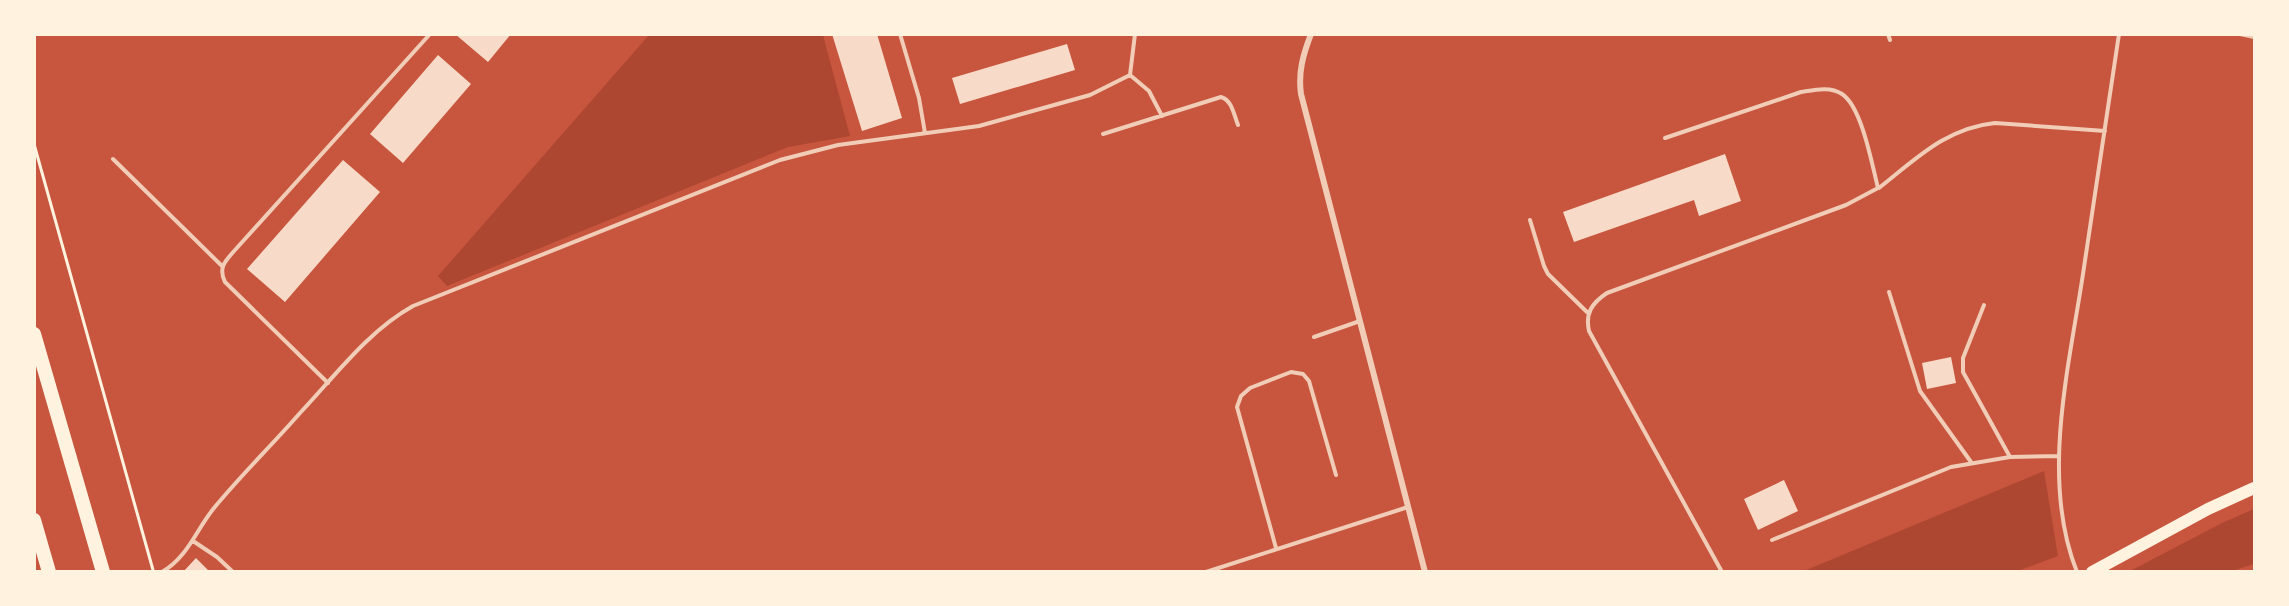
<svg xmlns="http://www.w3.org/2000/svg" width="2289" height="606" viewBox="0 0 2289 606" font-family="'Noto Sans',sans-serif">
<rect width="100%" height="100%" fill="#c8553d"/>
<path fill="#ae4732" d="M649,35H823L850,136L788,147L447,286L438,276Z
M2044,471L2058,556L2018,571H1804Z
M2254,509V564L2232,571H2130L2222,523Z"/>
<path fill="#f7dbc8" d="M455,34H511L488,62Z
M832,34H877L902,118L862,131Z
M1067,44L1075,70L960,104L952,78Z
M438,55L471,84L403,163L370,134Z
M1725,154L1741,201L1699,216L1694,200L1574,242L1563,212Z
M343,160L380,192L285,302L247,269Z
M1951,357L1956,383L1927,389L1922,363Z
M1784,480L1798,511L1758,530L1744,499Z
M196,558L210,572H183Z"/>
<g fill="none" stroke-linecap="round" stroke-linejoin="round">
<path stroke="#fff3e0" stroke-width="3" d="M34,144L153,570"/>
<path stroke="#f1ccb7" stroke-width="4" d="M900,34L919,98L925,133
M1888,34L1890,40
M2240,34L2254,37
M1130,75L1149,91L1162,116
M1103,134L1221,97C1232,100 1234,115 1238,125
M1665,138L1801,92C1814,90 1830,86 1842,94C1862,107 1872,165 1878,188L1846,205L1607,293C1592,303 1585,313 1589,331L1722,572
M113,159L222,266
M1879,188C1916,159 1946,128 1995,123L2105,131
M1530,220L1544,266L1548,274L1588,313
M1889,292L1920,391L1971,462
M1984,305L1963,358V372L2010,457
M1314,337L1360,321
M328,383L225,282C218,268 225,261 235,250L430,34
M1772,540L1951,467L2010,457L2059,456
M193,541L217,557L233,572
M1276,548L1237,407L1241,396L1250,388L1291,372L1303,374L1309,381L1336,475
M162,572C188,557 196,530 214,508C241,475 272,445 300,413C335,376 368,331 413,306L780,160L838,145L979,126L1090,95L1130,75L1135,34
M1206,572L1408,507
M2077,572C2040,480 2069,367 2083,274C2095,194 2107,114 2119,34"/>
<path stroke="#f1ccb7" stroke-width="6" d="M1311,34C1303,55 1298,72 1301,94L1425,572"/>
<path stroke="#fff3e0" stroke-width="12" d="M2092,572L2208,509L2254,488"/>
<path stroke="#fff3e0" stroke-width="14" d="M34,334L103,572
M34,520L49,572"/>
</g>
<rect width="2289" height="606" fill="none" stroke="#fff3e0" stroke-width="72"/>
</svg>
